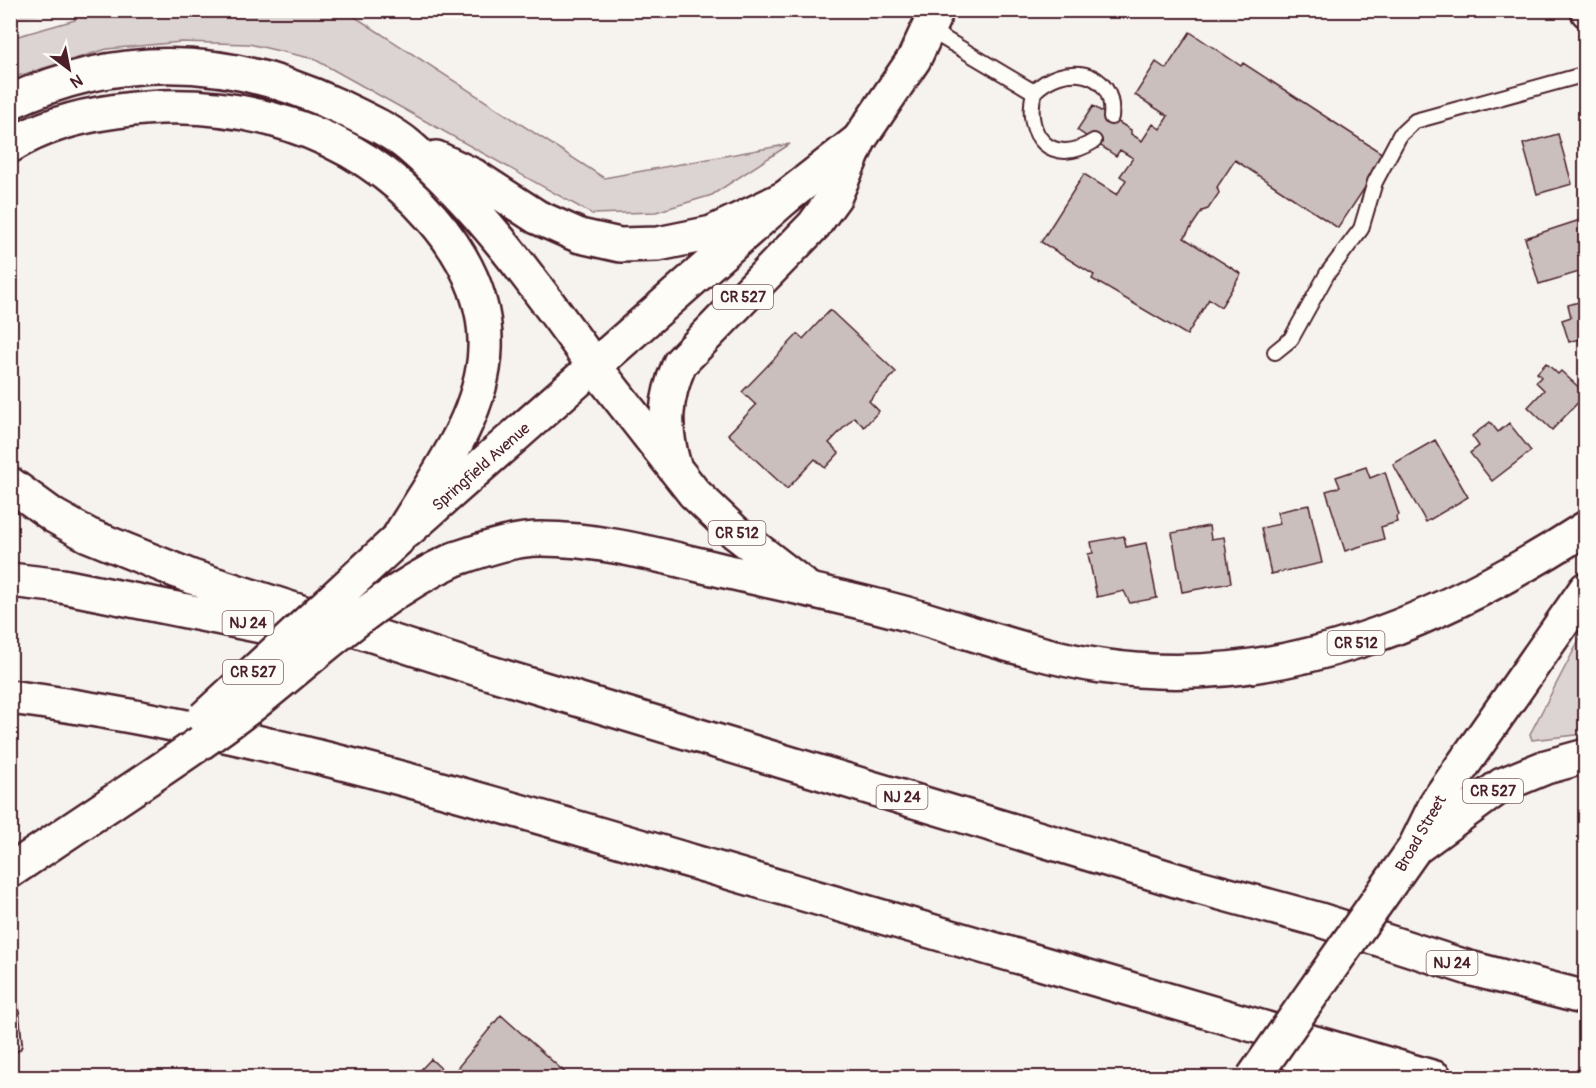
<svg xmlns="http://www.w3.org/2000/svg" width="1596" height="1088" viewBox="0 0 1596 1088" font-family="Pangolin,sans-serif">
<rect width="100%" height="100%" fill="#f6f3ef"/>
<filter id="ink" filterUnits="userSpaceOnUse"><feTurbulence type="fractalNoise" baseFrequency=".0167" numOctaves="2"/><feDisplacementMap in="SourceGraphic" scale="12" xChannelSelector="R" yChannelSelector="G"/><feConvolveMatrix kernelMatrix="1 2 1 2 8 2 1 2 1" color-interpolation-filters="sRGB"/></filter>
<g filter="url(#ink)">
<path fill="#e9e3e0" d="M11,10H58V11L11,21Z"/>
<path fill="#dcd4d2" stroke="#937a7e" stroke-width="1.5" d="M72,11H346L604,178L790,144L712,195L656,212L592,214L314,59L249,44L181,42L107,49L11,78V38L75,20Z
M1585,629V734L1532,740L1530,734Z"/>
<path fill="#cbbfbe" stroke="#4a1f2b" stroke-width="1.5" d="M1476,10H1495L1477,15Z
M1190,32L1241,66L1243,63L1386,156L1338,228L1235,160L1217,187L1219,193L1208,209L1202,211L1184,238L1241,274L1221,307L1209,299L1187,335L1092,279L1094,275L1041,242L1084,174L1117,195L1126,180L1120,176L1133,158L1120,150L1116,156L1077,130L1093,106L1131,130V134L1142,141L1153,124L1160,129L1168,116L1135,95L1156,62L1166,69Z
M1558,134L1572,184L1537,194L1523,144Z
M1580,220L1586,237V270L1539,284L1525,238Z
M1586,300V352H1583L1579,339L1569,342L1562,320L1571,317L1568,305Z
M830,310L896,372L869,401L879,411L864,427L854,417L829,443L839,453L825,468L815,459L787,489L728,434L756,405L742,392L798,334L803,339Z
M1546,363L1558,374L1561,371L1586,394L1552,430L1528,407L1544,390L1536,382L1541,377L1537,373Z
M1490,422L1498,432L1509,423L1531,451L1492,481L1470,453L1479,446L1472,436Z
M1435,440L1468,497L1426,522L1393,464Z
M1366,467L1370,478L1385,472L1399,515L1396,517L1397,522L1381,527L1384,539L1345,551L1326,491L1340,487L1336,477Z
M1309,505L1322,563L1271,574L1261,528L1280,524L1277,512Z
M1209,526L1211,539L1224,537L1231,583L1182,592L1172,533Z
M1124,536L1126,547L1146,543L1157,598L1130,603L1124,591L1097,597L1088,554L1093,553L1091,542Z
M501,1015L571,1078H413L431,1059L450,1077Z"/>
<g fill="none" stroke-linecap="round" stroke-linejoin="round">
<defs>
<path id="lane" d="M928,29L1034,92C1023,136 1052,168 1094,141
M1034,92C1062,62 1116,68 1111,117
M1275,352L1291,339L1327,274L1361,229L1375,182L1400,135L1415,121L1586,74
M10,1002L14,1044"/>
<path id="street" d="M1585,10L1586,13"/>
<path id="secondary" d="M1414,849L1437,802L1586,589"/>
<g id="primary">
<path d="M595,367L694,493L736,533L802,584"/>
<path d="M674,466C663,428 664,400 680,363L814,225L835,196L859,140L914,59L937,10"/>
<path id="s1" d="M407,531L785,198L859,140"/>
<path d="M455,559C482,550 512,539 541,539C607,539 671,559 734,573C791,586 850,598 907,614C971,632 1035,656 1101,666C1278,692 1440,622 1586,528"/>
<path d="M1414,849L1502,785L1546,767L1586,756"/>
<path d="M10,871L110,804"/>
</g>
<path id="highway" d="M10,102C120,51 230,55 338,106C361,117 390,130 409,146C483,210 538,289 595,367
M10,146C42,126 80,116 117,111C234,94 354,128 432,218C464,255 487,300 485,349C483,418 431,483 397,540
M436,158L474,176L537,217L580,236L620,245L658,244L712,233L785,198
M10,484L54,516L88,535L192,577L484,671L1199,887L1320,920L1469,968L1586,998
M10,580L62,586L321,638
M10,697C241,727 465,795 687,860C936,933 1185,1006 1435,1078
M1285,1050L1340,1078"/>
</defs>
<use href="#lane" stroke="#4a1f2b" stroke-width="18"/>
<use href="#street" stroke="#4a1f2b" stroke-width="33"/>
<use href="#secondary" stroke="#4a1f2b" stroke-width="38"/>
<use href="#primary" stroke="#4a1f2b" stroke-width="38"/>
<use href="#highway" stroke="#4a1f2b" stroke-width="38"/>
<use href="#lane" stroke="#fdfcf7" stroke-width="14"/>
<use href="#street" stroke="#fdfcf7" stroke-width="28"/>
<use href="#secondary" stroke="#fdfcf7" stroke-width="33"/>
<use href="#primary" stroke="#fdfcf7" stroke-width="33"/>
<use href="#highway" stroke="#fdfcf7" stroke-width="33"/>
<defs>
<path id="primary-bridge" d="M204,718L397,540
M110,804C159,771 209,739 256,702C320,651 380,593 455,559
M1253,1078L1414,849"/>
</defs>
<use href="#primary-bridge" stroke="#4a1f2b" stroke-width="38" stroke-linecap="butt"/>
<use href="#primary-bridge" stroke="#fdfcf7" stroke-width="33"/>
</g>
</g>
<g text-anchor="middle" stroke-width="4.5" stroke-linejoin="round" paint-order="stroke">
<g fill="#fdfcf7" stroke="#806168" stroke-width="1.5">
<rect x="713" y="285" width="60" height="24" rx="4.5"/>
<rect x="708.5" y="521" width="57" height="24" rx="4.5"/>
<rect x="222.5" y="611" width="51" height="24" rx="4.5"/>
<rect x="1327.5" y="631" width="57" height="24" rx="4.5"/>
<rect x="223" y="660" width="60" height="24" rx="4.5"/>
<rect x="1463" y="779" width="60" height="24" rx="4.5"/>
<rect x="876.5" y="785" width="51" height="24" rx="4.5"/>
<rect x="1426.5" y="951" width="51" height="24" rx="4.5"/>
</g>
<g font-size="15" font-weight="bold" fill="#4a1f2b">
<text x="743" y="302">CR 527</text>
<text x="737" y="538">CR 512</text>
<text x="248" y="628">NJ 24</text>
<text x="1356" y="648">CR 512</text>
<text x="253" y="677">CR 527</text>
<text x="1493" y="796">CR 527</text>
<text x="902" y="802">NJ 24</text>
<text x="1452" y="968">NJ 24</text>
</g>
<g font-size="16" fill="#4a1f2b" stroke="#fdfcf7">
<text dy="6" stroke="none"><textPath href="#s1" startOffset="98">Springfield Avenue</textPath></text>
<text transform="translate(1420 833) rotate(-60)" y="6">Broad Street</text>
</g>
</g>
<rect width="1596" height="1088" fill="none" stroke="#fdfcf7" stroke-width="36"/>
<rect x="18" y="18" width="1560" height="1052" fill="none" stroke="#4a1f2b" stroke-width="2" filter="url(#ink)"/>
<g transform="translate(69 69) rotate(148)" stroke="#fdfcf7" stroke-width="4.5" paint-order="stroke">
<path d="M0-4.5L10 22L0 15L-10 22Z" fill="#4a1f2b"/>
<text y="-9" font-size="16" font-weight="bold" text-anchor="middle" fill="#4a1f2b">N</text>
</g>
</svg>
